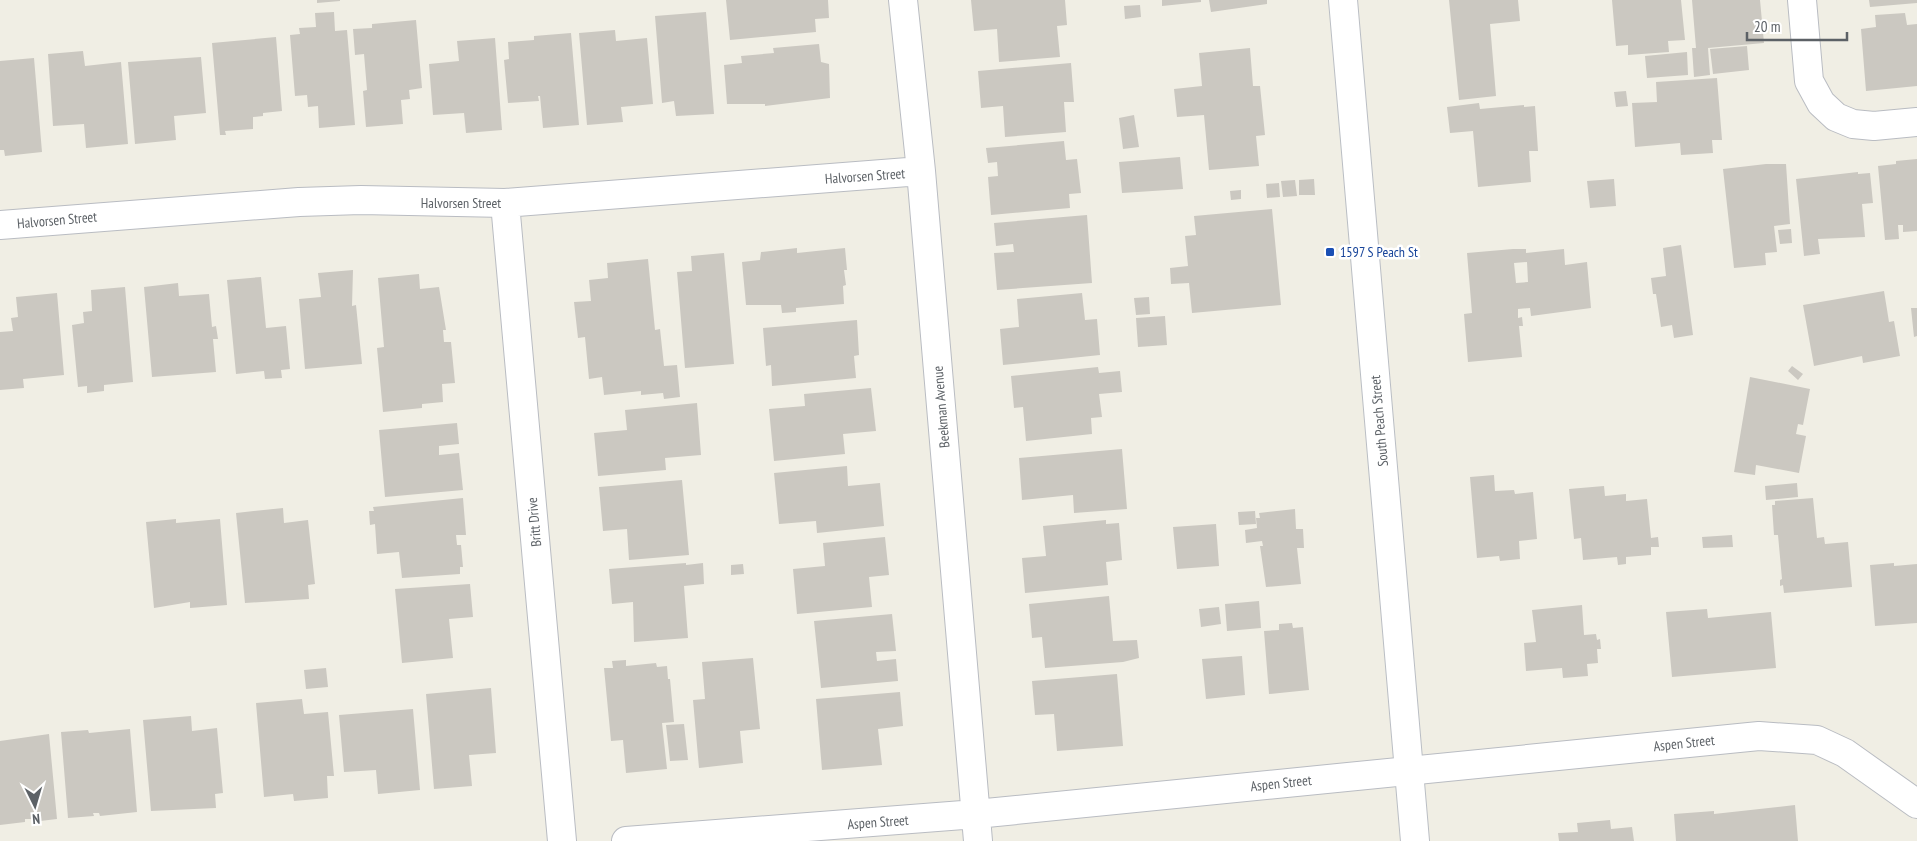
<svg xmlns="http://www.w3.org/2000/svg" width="1917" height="841" viewBox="0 0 1917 841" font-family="'PT Sans Narrow',sans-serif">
<rect width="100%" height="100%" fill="#f0eee4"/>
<path fill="#cbc8c1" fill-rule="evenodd" d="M317,0H340V1L317,3Z
M726,0H828L829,18L815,19L816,32L730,40Z
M971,0H1065L1067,25L1057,26L1060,57L999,62L997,29L974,31Z
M1162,0H1201V2L1162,6Z
M1209,0H1267V4L1211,12Z
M1449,0H1518L1520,21L1490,24L1496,96L1459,100Z
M1612,0H1681L1685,40L1668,41L1669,52L1628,55V45L1616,46Z
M1692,0H1760L1764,43L1708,48L1710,75L1694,77L1692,48H1696Z
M1869,0H1917V3L1870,7Z
M1140,5L1141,17L1125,19L1124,6Z
M334,12L335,31L347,30L355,125L319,128L318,106L308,107L307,95L295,96L290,35L300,34L299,28L316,27L315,13Z
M706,12L714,114L676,116L674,101L662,103L655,16Z
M1905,13L1907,25L1917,24V86L1866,91L1861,29L1876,27L1875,15Z
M416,20L422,88L409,90L410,99L401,100L403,124L366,127L363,91L367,90L364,54L355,55L353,29L372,28V24Z
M615,30L616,41L647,38L653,104L621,107L623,122L587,125L579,33Z
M571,33L579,125L543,128L540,96H538L539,101L508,103L504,60L509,59L508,42L534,40V36Z
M276,37L282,111L263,113V116L253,117V129L225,131L226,135H220L212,43Z
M495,38L502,130L466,133L464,113L433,115L429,64L459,61L457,41Z
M819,44L821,62L829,64L830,98L765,106V104H727L724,65L742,63L741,56L774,53L773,48Z
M1747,46L1749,70L1713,74L1710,49Z
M1250,48L1253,86H1260L1265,135L1256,136L1259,166L1209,170L1204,115L1177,117L1174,89L1202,86L1199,53Z
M83,51L85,66L121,62L128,144L86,148L84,124L53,126L48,54Z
M1687,52L1688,75L1647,78L1645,56Z
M201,57L206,113L174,116L176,140L135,144L128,62Z
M34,58L42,152L5,156L4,150H0V61Z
M1071,63L1074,102H1064L1066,132L1005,137L1003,106L981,108L978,71Z
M1717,78L1722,140H1712L1713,153L1681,155L1680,143L1635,147L1632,103L1657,102L1656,82Z
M1626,91L1628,106L1616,107L1614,92Z
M1479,103L1480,109L1524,105V107L1535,106L1538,151H1529L1531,182L1478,187L1473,131L1450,133L1447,107Z
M1134,115L1139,147L1123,149L1119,118Z
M1064,141L1066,160L1077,159L1081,193L1069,194L1070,208L991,215L988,177L998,176L997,162L988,163L986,148Z
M1180,157L1183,189L1122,193L1119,162Z
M1917,159V231L1903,232V225H1898L1899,239L1885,240L1878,166L1896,164V161Z
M1766,164H1786L1790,224L1774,226L1777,252L1765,253L1766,265L1734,268L1723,169Z
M1858,172V174L1870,173L1873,203L1862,204L1865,237L1818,239L1820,254L1804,256L1796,179Z
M1314,179L1315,195H1299V180Z
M1614,179L1616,206L1590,208L1587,181Z
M1295,180L1297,196L1283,197L1281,181Z
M1279,183L1280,197L1267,198L1266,184Z
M1241,190V199L1231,200L1230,191Z
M1272,209L1281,305L1192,313L1189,283L1171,284L1170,268L1188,266L1185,236L1196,235L1194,216Z
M1087,215L1092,283L997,290L994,253L1014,252L1013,244L996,246L994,223Z
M1791,229L1792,243L1780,244L1778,230Z
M1681,245L1693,335L1674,338L1672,325L1661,327L1656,294H1653L1651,278L1666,276L1663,248Z
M797,248V253L845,248L847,270H844L846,285L843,286L844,304L796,308V312L782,313L781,305H746L742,262L760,260L761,252Z
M1513,249H1526V253L1564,249L1565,265L1587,262L1591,308L1531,316L1530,308L1518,309V318L1522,317L1523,326H1519L1522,357L1468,362L1464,314L1472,313L1467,253ZM1527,262L1528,282L1516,283L1514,263Z
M724,253L734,364L685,368L677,272L692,271L691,256Z
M648,259L655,330L660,329L664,366L677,365L680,397L664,399L663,393L641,395V391L604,395L602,377L589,379L585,337L578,338L574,302L591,301L589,280L608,278L607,263Z
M353,270L352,306L356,305L362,364L305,369L299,299L321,297L318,273Z
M419,274L420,289L439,287L446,330H443L444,342H451L455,383L442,384L443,402L422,404V408L383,412L377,348L384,347L378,278Z
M261,277L266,328L286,326L290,369L281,370L282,378L265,379L264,371L236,374L227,280Z
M178,283L179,296L209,294L212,327L216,326L218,339H213L216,372L152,377L144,287Z
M125,287L133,382L104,385V391L87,393V386L78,387L72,325L84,323L83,312L92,311L91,290Z
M1884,291L1889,322L1894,321L1900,356L1863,363L1862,356L1814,366L1803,305Z
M57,293L64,375L23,379L24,388L0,390V332L13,331L11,318L18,317L16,297Z
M1082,293L1085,320L1097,319L1100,355L1003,365L1000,329L1019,327L1017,299Z
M1149,297L1150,314L1136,315L1134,298Z
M1911,308H1917V336L1914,337Z
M1165,316L1167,345L1138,347L1136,318Z
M857,320L859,355L854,356L856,378L772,386L771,365L766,366L763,328Z
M1792,366L1803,374L1798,380L1788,371Z
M1098,367L1099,373L1120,371L1122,392L1099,394L1102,417L1091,418L1092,434L1026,441L1023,407L1014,408L1011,376Z
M1750,377L1810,389L1803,425L1798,424L1796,434L1806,436L1799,473L1756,465L1755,475L1734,472Z
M871,388L876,431L843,434L845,454L774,461L769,409L805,406L804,394Z
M697,403L701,455L665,458L666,470L598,476L594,433L627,430L625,410Z
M457,423L459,444L439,446V455L459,453L463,490L385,497L379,430Z
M1122,449L1127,509L1074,513L1073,495L1022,500L1019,458Z
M847,466L848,486L880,483L884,526L817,533L816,521L779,524L774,473Z
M1494,475L1495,491L1514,490L1515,494L1533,492L1537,539L1519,541L1520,559L1500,561L1499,556L1477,558L1470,477Z
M682,480L689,555L629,560L627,529L603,531L599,487Z
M1797,483L1798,497L1766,500L1765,486Z
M1604,486L1605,496L1626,494V501L1647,499L1651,538L1658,537L1659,547H1651V555L1626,557V564L1618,565L1617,557L1583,560L1581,538L1574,539L1569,489Z
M463,498L466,535H456L457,545H461L463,567H460V574L402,578L399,552L377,554L375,524L370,525L369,511H374L373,507Z
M1813,498L1817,538L1824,537L1825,544L1848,542L1852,587L1784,593L1783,585L1780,586V580L1782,579L1778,535H1774L1772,505H1775V501Z
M283,508L284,523L308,520L315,584L308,585L309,599L245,603L236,513Z
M1295,509L1296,529H1303L1304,548H1297L1301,584L1266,587L1260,546H1263L1262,541L1246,543L1245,530L1257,528L1256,518H1260L1259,513Z
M1255,511L1256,524L1239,525L1238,512Z
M176,519V523L220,519L227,605L190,608V602L154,608L146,522Z
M1106,520V524L1119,523L1122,560L1106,562L1108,585L1025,593L1022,558L1046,556L1043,526Z
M1216,524L1219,566L1177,569L1173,527Z
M1732,535L1733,547L1703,548L1702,537Z
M885,537L889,575L869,577L872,607L797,614L793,569L825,566L823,543Z
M686,563V565L703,563L704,584L684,586L688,638L634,642L633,602L612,604L609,569Z
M1894,563V566L1917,564V623L1875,626L1870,565Z
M743,564L744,574L731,575V565Z
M470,584L473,617L449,619L453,658L402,663L395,589Z
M1109,596L1113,641L1137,640L1139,658L1123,662L1045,668L1042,637L1032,638L1029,604Z
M1259,601L1261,628L1227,631L1225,604Z
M1582,605L1584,635L1596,634L1597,640L1600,639L1601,649H1597L1598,663L1587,664L1588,676L1563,678L1562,668L1526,671L1524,643L1536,642L1532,610Z
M1219,607L1221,624L1201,627L1199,609Z
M1707,609L1708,618L1771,612L1776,668L1672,677L1666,612Z
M892,614L896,651L876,652L877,661L896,659L898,681L821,688L814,621Z
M1292,623L1293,628L1303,627L1309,690L1269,694L1264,631L1279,630V624Z
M1242,656L1245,695L1206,699L1202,659Z
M753,658L760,729L740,731L743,763L699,768L693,700L705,699L702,662Z
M626,660V666L656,663L657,667L667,666L668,679H670L674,722L662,723L667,769L626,773L623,740L611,741L604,668H613L612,661Z
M326,668L328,687L306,689L304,670Z
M1117,674L1123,746L1057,751L1054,714L1035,715L1032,681Z
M491,688L496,753L469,755L472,786L434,789L426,694Z
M900,692L903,726L878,729L882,765L822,770L816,699Z
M302,699L304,714L328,712L334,776H327L328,798L294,801L293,794L264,797L256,703Z
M413,709L420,790L378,794L376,770L344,772L339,715Z
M191,716L192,731L217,728L223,793L215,794L216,808L151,811L143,720Z
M684,724L688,760L670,761L666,725Z
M130,729L137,812L100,816L99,813H93L94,816L68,818L61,732L88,730L89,733Z
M49,734L57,819L32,822V819H25V822L0,825V741Z
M1795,805L1798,841H1676L1674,814L1714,811V814Z
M1610,820L1611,829L1632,827L1634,841H1559L1558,833L1578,832L1577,823Z"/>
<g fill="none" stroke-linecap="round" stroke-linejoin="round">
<defs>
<path id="street" d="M903,0L921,171L978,841
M1802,0L1809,81L1821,103L1836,117L1853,124L1874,126L1917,122
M505,203L562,841
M0,225L299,202L361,200L505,203L921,171
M626,841L976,814L1759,736L1817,740L1845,753L1917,804"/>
<path id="secondary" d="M1343,0L1415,841"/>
</defs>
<use href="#street" stroke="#b9bcc2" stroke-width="30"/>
<use href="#secondary" stroke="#babec4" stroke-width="30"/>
<use href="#street" stroke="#fff" stroke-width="28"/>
<use href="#secondary" stroke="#fff" stroke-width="28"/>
</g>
<rect fill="#1a4fb4" stroke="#fff" stroke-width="2" x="1325" y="247" width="10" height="10" rx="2.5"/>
<g text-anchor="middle" stroke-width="5" stroke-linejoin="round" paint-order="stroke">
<g font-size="14" fill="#5c6166" stroke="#fff">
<text transform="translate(865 176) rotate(-4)" y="5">Halvorsen Street</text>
<text x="461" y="208">Halvorsen Street</text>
<text transform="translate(57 220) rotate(-5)" y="5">Halvorsen Street</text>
<text transform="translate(941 407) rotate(-95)" y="5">Beekman Avenue</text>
<text transform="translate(1379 421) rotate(-95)" y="5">South Peach Street</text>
<text transform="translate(534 522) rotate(-95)" y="5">Britt Drive</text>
<text transform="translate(1684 743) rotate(-6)" y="5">Aspen Street</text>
<text transform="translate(1281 783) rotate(-6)" y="5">Aspen Street</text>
<text transform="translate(878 822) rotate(-4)" y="5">Aspen Street</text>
</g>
<g font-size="14" fill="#164399" stroke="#fff" text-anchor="start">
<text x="1340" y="257">1597 S Peach St</text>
</g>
</g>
<g transform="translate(35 806) rotate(175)" stroke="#ffffff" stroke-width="4" paint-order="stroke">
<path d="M0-4L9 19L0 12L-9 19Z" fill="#5c6166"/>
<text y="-8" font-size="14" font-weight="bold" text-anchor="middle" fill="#5c6166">N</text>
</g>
<path d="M1747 32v8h100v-8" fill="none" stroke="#5c6166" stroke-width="2.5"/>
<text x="1754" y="32" font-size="15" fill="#5c6166" stroke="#ffffff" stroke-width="4" paint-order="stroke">20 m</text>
</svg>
